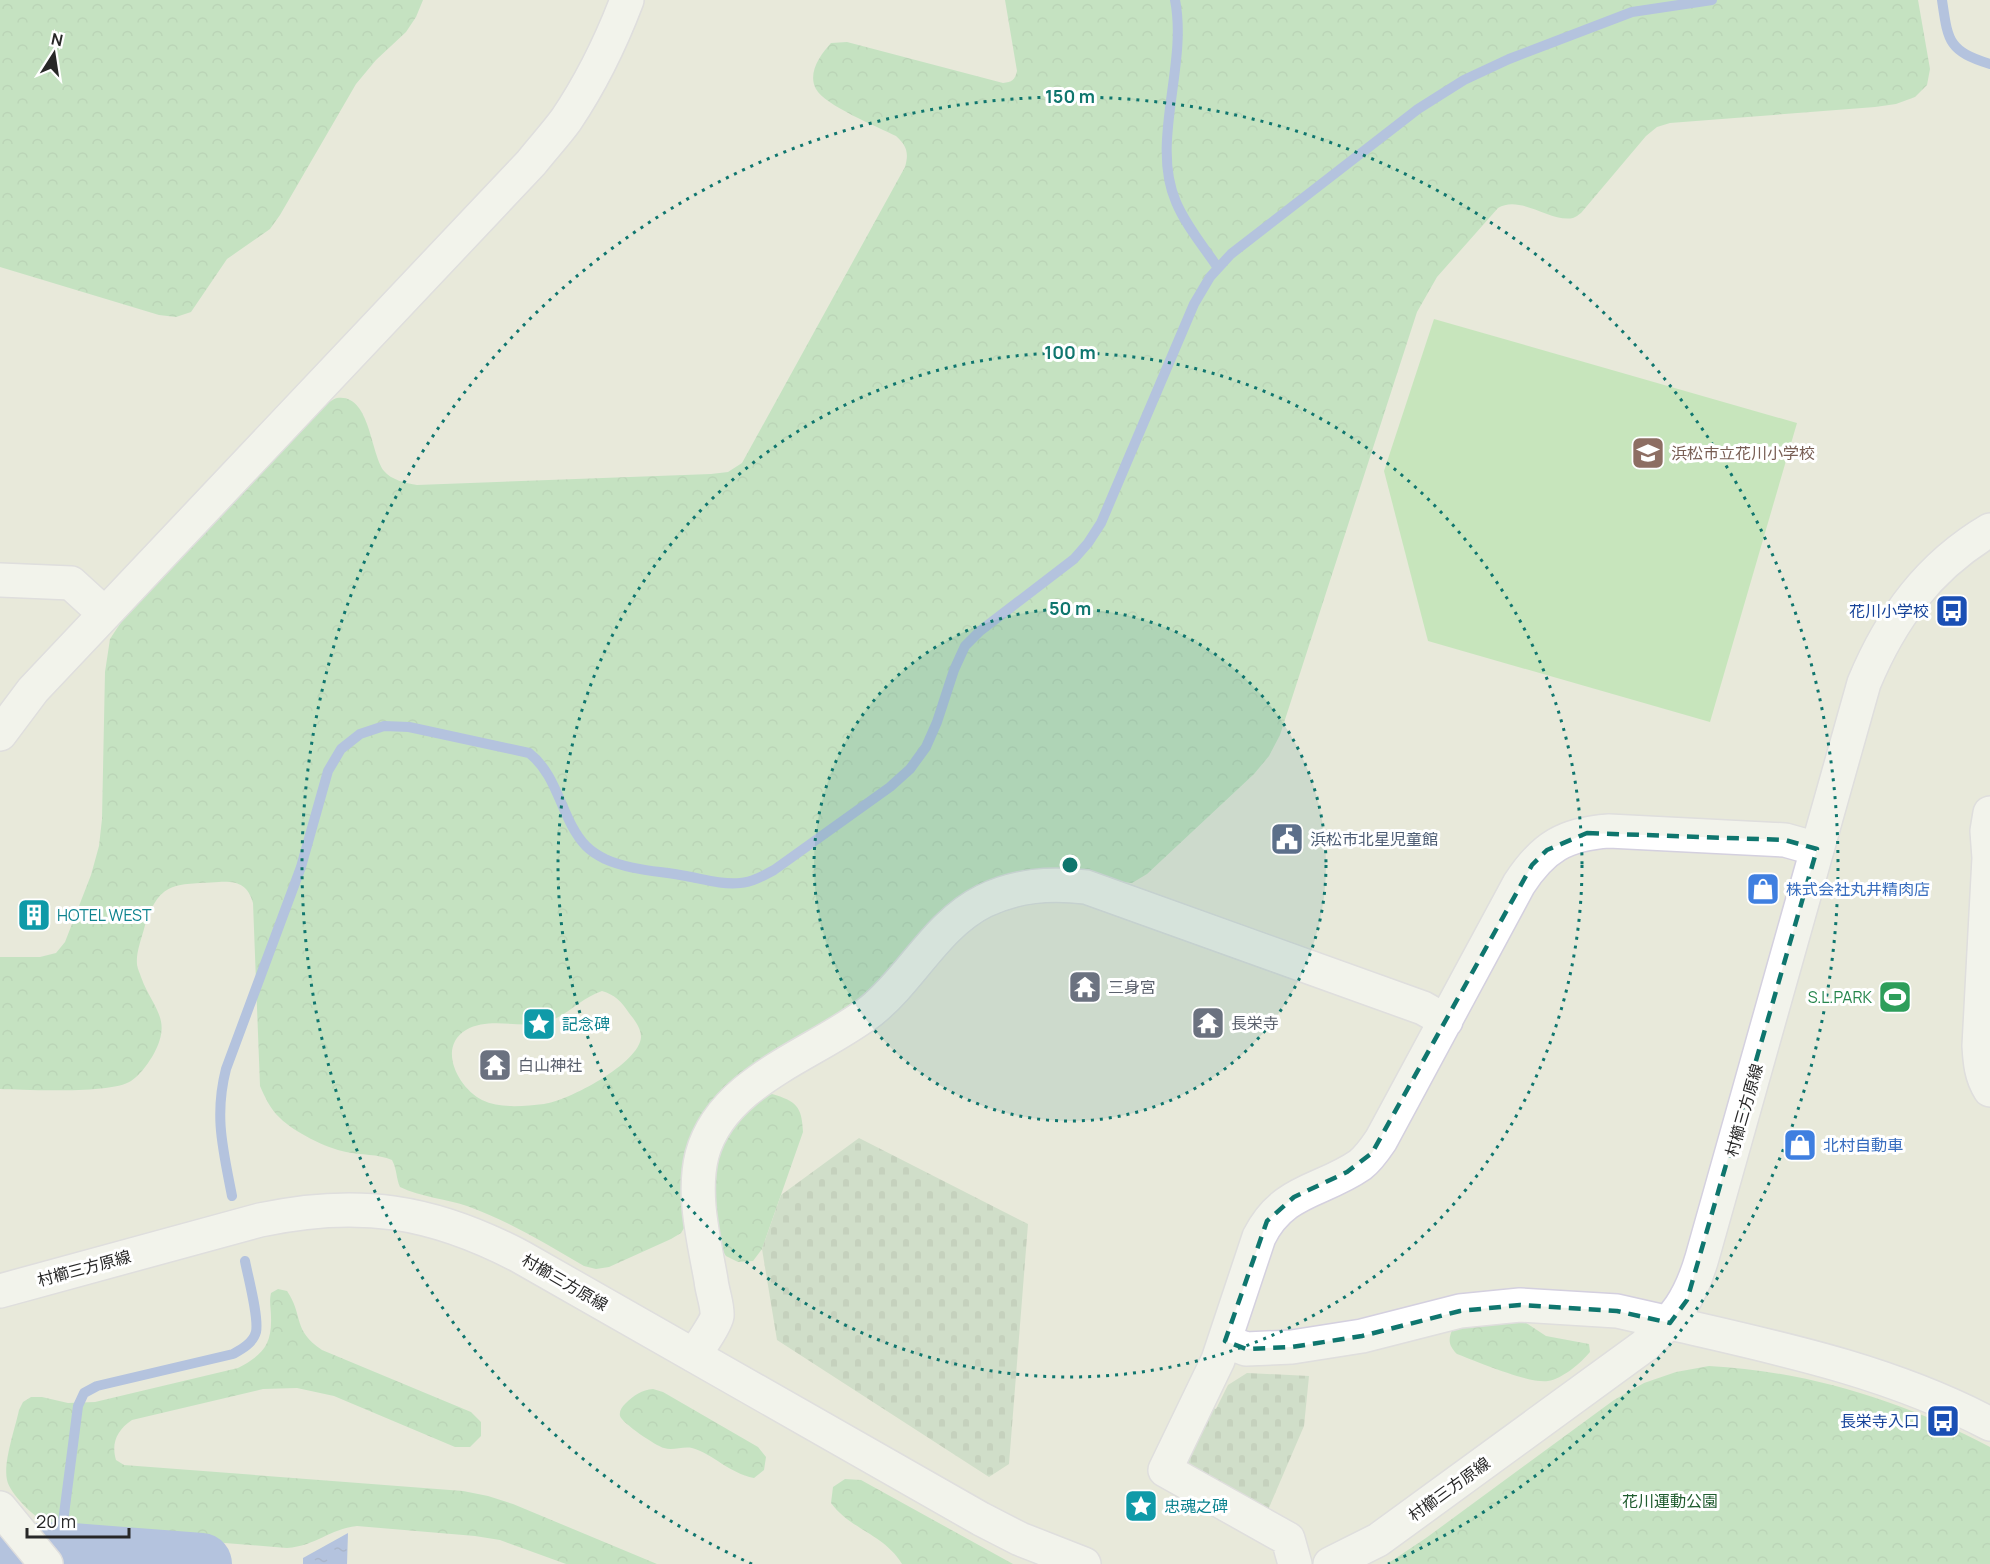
<svg xmlns="http://www.w3.org/2000/svg" width="1990" height="1564" viewBox="0 0 1990 1564" font-family="Manrope,'Noto Sans JP',sans-serif">
<defs>
<pattern id="forest-crowns" width="20" height="18" patternUnits="userSpaceOnUse" patternTransform="scale(1.5)"><rect width="20" height="18" fill="#9bdaa3"/><path d="M2 6a3 3 0 1 1 6 0M12 15a3 3 0 1 1 6 0" fill="none" stroke="#86bb8c"/></pattern>
<pattern id="cemetery-stones" width="16" height="16" patternUnits="userSpaceOnUse" patternTransform="scale(1.5)"><rect width="16" height="16" fill="#b4d1b3"/><path d="M2 7V4a2 2 0 0 1 4 0v3zM10 15v-3a2 2 0 0 1 4 0v3z" fill="#9bb39a"/></pattern>
<pattern id="water-ripples" width="26" height="14" patternUnits="userSpaceOnUse" patternTransform="scale(1.5)"><rect width="26" height="14" fill="#7694e2"/><path d="M2 4q2-2 4 0t4 0M15 11q2-2 4 0t4 0" fill="none" stroke="#6179b7"/></pattern>
</defs>
<rect width="100%" height="100%" fill="#e8e9da"/>
<path fill="url(#forest-crowns)" fill-rule="evenodd" d="M0,0H423L416,17L406,32L376,60L356,84L280,215L270,229L227,259L191,312L176,317L159,315L0,267Z
M1005,0H1918L1930,69L1927,85L1915,97L1896,104L1875,107L1670,123L1657,127L1646,136L1581,213C1578,215 1576,217 1573,218C1551,223 1520,194 1498,208L1437,277L1417,312L1280,735L1269,756L1254,774L1147,874L1132,883L1031,873L863,1001L749,1072L687,1223L681,1233L671,1239L609,1267L596,1269L584,1266C546,1244 509,1221 467,1206C446,1199 421,1197 400,1187C396,1178 397,1169 392,1160C378,1154 361,1155 346,1152C326,1148 294,1132 280,1118C270,1109 265,1097 260,1086L253,903C248,885 238,881 219,882C174,885 159,880 144,929C141,940 136,953 137,964C137,968 140,973 141,977C153,1010 174,1019 152,1057C147,1065 139,1076 131,1081C112,1094 26,1090 0,1089V957H40L56,953L65,942L91,875L99,846L102,819L105,672L110,639L129,610L324,405C328,403 333,399 337,398C370,393 370,452 384,471C391,480 406,483 417,485L711,474L728,472L742,463L905,167C909,153 907,146 896,136C878,127 824,105 816,89C807,73 821,54 831,43L847,42L1003,83C1012,82 1015,80 1017,71ZM602,991C615,995 621,1001 629,1013C634,1019 641,1028 641,1037C640,1063 568,1101 544,1104C524,1106 501,1109 482,1100C458,1088 437,1047 466,1030C489,1017 517,1028 542,1023C565,1019 580,998 602,991Z
M772,1094C796,1101 802,1106 803,1132L762,1249L753,1261L738,1262L726,1256L718,1244L710,1184L726,1132L757,1099Z
M278,1289L287,1291C304,1316 292,1330 322,1350L471,1412L481,1422V1436L470,1447H455L334,1396L297,1388L263,1389L132,1420C117,1430 111,1443 116,1460L124,1465L463,1491L488,1496L513,1504L657,1564H566L500,1540L475,1536L357,1526C329,1529 316,1546 287,1548L75,1531C67,1529 57,1527 48,1524C35,1518 10,1494 7,1480C3,1462 15,1429 19,1410L23,1402L31,1397H42L68,1403L95,1402L238,1368C262,1355 272,1346 271,1317C271,1308 269,1302 271,1293Z
M1520,1319L1546,1336L1589,1344L1590,1352C1581,1363 1562,1379 1548,1381C1529,1384 1476,1361 1457,1354C1448,1345 1448,1339 1453,1328Z
M1709,1366C1808,1371 1903,1401 1990,1447V1564H1387L1426,1538L1614,1400L1644,1383L1676,1372Z
M653,1389L663,1392L758,1447L766,1457L764,1470L754,1478C729,1473 713,1454 692,1448C683,1446 673,1451 664,1448C656,1446 622,1423 620,1416C619,1411 622,1407 625,1404C634,1395 642,1390 653,1389Z
M845,1479L861,1480L1013,1564H902C884,1534 851,1530 831,1503L833,1487Z"/>
<path fill="url(#cemetery-stones)" d="M859,1138L1028,1224L1009,1464L989,1477L777,1340L762,1249L781,1195Z
M1247,1373L1309,1376L1304,1426L1265,1517L1180,1470L1210,1407L1216,1409L1228,1385Z"/>
<path fill="#a0e198" d="M1434,319L1797,423L1710,722L1428,641L1384,471Z"/>
<path fill="url(#water-ripples)" d="M348,1533L347,1564H303V1558Z"/>
<g fill="none" stroke-linecap="round" stroke-linejoin="round">
<path stroke="#7694e2" stroke-width="10" d="M1175,0C1188,65 1150,142 1176,202C1186,226 1204,247 1218,268
M1942,0C1948,41 1948,51 1990,64
M232,1196C223,1149 214,1116 226,1069L301,867L328,771L341,749L360,734L384,726L409,727L529,753C559,776 561,820 586,846C591,851 599,856 605,859C629,870 659,871 686,876C703,879 722,885 740,883C752,882 763,876 774,870L890,787L910,769L926,747L937,722L954,670L965,646L980,631L1074,559L1088,543L1101,523L1194,304L1210,277L1231,254L1418,109L1464,80L1509,59L1632,12L1712,0
M59,1553L78,1406L84,1393L97,1386L233,1354C242,1349 253,1343 256,1332C259,1317 248,1277 245,1261"/>
<path stroke="#7694e2" stroke-width="62" d="M0,1556L59,1553L201,1564"/>
<defs>
<path id="minor" d="M0,580L71,583L105,614
M0,734L33,690L531,163C542,149 555,135 566,120C591,83 611,42 627,0
M1990,813L1987,831L1989,858L1979,1046C1980,1062 1981,1076 1990,1090
M1225,1341L1246,1349L1292,1347L1362,1336L1460,1311L1520,1305L1617,1311L1670,1323
M694,1355C699,1348 716,1323 717,1316C718,1306 712,1291 711,1280C704,1240 692,1195 702,1155C722,1080 816,1054 871,1011C912,978 936,925 984,901C1017,885 1050,883 1086,887L1423,1008L1446,1021
M1295,1564L1288,1539L1165,1470L1218,1360L1259,1237C1283,1189 1321,1192 1360,1165C1369,1158 1375,1149 1381,1140L1519,884C1543,847 1565,834 1609,831L1785,840L1817,849"/>
<path id="tertiary" d="M1670,1323C1779,1348 1890,1371 1990,1424
M0,1508L46,1564"/>
<path id="secondary" d="M0,1291L260,1220C358,1199 432,1210 521,1257L981,1519L1020,1539L1084,1564
M1330,1564L1378,1540L1644,1346C1676,1318 1690,1299 1702,1258L1864,683C1891,618 1929,566 1990,530"/>
</defs>
<use href="#minor" stroke="#d4d0df" stroke-width="36"/>
<use href="#tertiary" stroke="#d4d0df" stroke-width="36"/>
<use href="#secondary" stroke="#d4d0df" stroke-width="36"/>
<use href="#minor" stroke="#fff" stroke-width="33"/>
<use href="#tertiary" stroke="#fff" stroke-width="33"/>
<use href="#secondary" stroke="#fff" stroke-width="33"/>
</g>
<path d="M0 0H1990V1564H0ZM1587,833L1785,840L1817,849L1687,1300L1670,1323L1617,1311L1520,1305L1460,1311L1362,1336L1292,1347L1246,1349L1225,1341L1267,1221L1294,1197L1347,1172L1372,1153L1532,865L1547,850Z" fill="#e8e9da" fill-opacity=".55" fill-rule="evenodd"/>
<path fill="none" stroke="#0f766e" stroke-width="4.5" stroke-dasharray="12 8" stroke-linejoin="round" d="M1587,833L1785,840L1817,849L1687,1300L1670,1323L1617,1311L1520,1305L1460,1311L1362,1336L1292,1347L1246,1349L1225,1341L1267,1221L1294,1197L1347,1172L1372,1153L1532,865L1547,850Z"/>
<circle cx="1070" cy="865" r="256" fill="#0f766e" fill-opacity=".12"/>
<g fill="none" stroke="#0f766e" stroke-width="3" stroke-dasharray="3 6">
<circle cx="1070" cy="865" r="256"/>
<circle cx="1070" cy="865" r="512"/>
<path d="M752 1564A768 768 0 1 1 1388 1564"/>
</g>
<defs>
<symbol id="school-square" viewBox="-11 -11 22 22"><rect x="-9" y="-9" width="18" height="18" rx="4" fill="#8d6e63" stroke="#fff"/><path d="M0-5L7-2L0 1L-7-2ZM-4 1L0 2.5L4 1V4Q0 6-4 4Z" fill="#fff"/></symbol>
<symbol id="bus-square" viewBox="-11 -11 22 22"><rect x="-9" y="-9" width="18" height="18" rx="4" fill="#1a4fb4" stroke="#fff"/><path d="M-5-6H5V4H4V6H2V4H-2V6H-4V4H-5ZM-3.5-4V0h7V-4ZM-3.5 1.2v1.5H-2V1.2ZM2 1.2v1.5H3.5V1.2Z" fill="#fff"/></symbol>
<symbol id="civic-square" viewBox="-11 -11 22 22"><rect x="-9" y="-9" width="18" height="18" rx="4" fill="#5c6f8a" stroke="#fff"/><path d="M-.6-6.5H3V-4.5H.6V-3L4-1V1h2V6H-6V1h2V-1L-.6-3ZM-1.2 2.5V6h2.4V2.5Z" fill="#fff"/></symbol>
<symbol id="shop-square" viewBox="-11 -11 22 22"><rect x="-9" y="-9" width="18" height="18" rx="4" fill="#3f7fe0" stroke="#fff"/><path d="M-5-2.5h2.3a2.7 3.5 0 0 1 5.4 0H5L5.5 6h-11ZM-1.5-2.5h3a1.5 2.3 0 0 0-3 0Z" fill="#fff"/></symbol>
<symbol id="building-square" viewBox="-11 -11 22 22"><rect x="-9" y="-9" width="18" height="18" rx="4" fill="#0f9aa8" stroke="#fff"/><path d="M-4-6H4V6H1V3H-1V6H-4ZM-2.5-4.3h1.7v1.8h-1.7ZM.8-4.3h1.7v1.8H.8ZM-2.5-1h1.7V.8h-1.7ZM.8-1h1.7V.8H.8Z" fill="#fff"/></symbol>
<symbol id="temple-square" viewBox="-11 -11 22 22"><rect x="-9" y="-9" width="18" height="18" rx="4" fill="#6b7280" stroke="#fff"/><path d="M0-6L5-2H3V0L6.5 2.5H4V6H1.5V3h-3V6H-4V2.5H-6.5L-3 0V-2H-5Z" fill="#fff"/></symbol>
<symbol id="stadium-square" viewBox="-11 -11 22 22"><rect x="-9" y="-9" width="18" height="18" rx="4" fill="#2e9e5b" stroke="#fff"/><path d="M0-5a6.5 5 0 1 0 0 10a6.5 5 0 1 0 0-10ZM-3.5-1.8h7v3.6h-7Z" fill="#fff"/></symbol>
<symbol id="sight-square" viewBox="-11 -11 22 22"><rect x="-9" y="-9" width="18" height="18" rx="4" fill="#0f9aa8" stroke="#fff"/><path d="M0-6L1.8-2.2L6-1.7L2.9 1.2L3.7 5.4L0 3.3L-3.7 5.4L-2.9 1.2L-6-1.7L-1.8-2.2Z" fill="#fff"/></symbol>
</defs>
<g fill-rule="evenodd">
<use href="#school-square" x="1629" y="434" width="38" height="38"/>
<use href="#bus-square" x="1933" y="592" width="38" height="38"/>
<use href="#civic-square" x="1268" y="820" width="38" height="38"/>
<use href="#shop-square" x="1744" y="870" width="38" height="38"/>
<use href="#building-square" x="15" y="896" width="38" height="38"/>
<use href="#temple-square" x="1066" y="968" width="38" height="38"/>
<use href="#stadium-square" x="1876" y="978" width="38" height="38"/>
<use href="#temple-square" x="1189" y="1004" width="38" height="38"/>
<use href="#sight-square" x="520" y="1005" width="38" height="38"/>
<use href="#temple-square" x="476" y="1046" width="38" height="38"/>
<use href="#shop-square" x="1781" y="1126" width="38" height="38"/>
<use href="#bus-square" x="1924" y="1402" width="38" height="38"/>
<use href="#sight-square" x="1122" y="1487" width="38" height="38"/>
</g>
<g text-anchor="middle" stroke-width="6" stroke-linejoin="round" paint-order="stroke">
<g font-size="16" fill="#785e54" stroke="#fff" text-anchor="start">
<text x="1671" y="459">浜松市立花川小学校</text>
</g>
<g font-size="16" fill="#164399" stroke="#fff" text-anchor="end">
<text x="1929" y="617">花川小学校</text>
<text x="1920" y="1427">長栄寺入口</text>
</g>
<g font-size="16" fill="#4e5e75" stroke="#fff" text-anchor="start">
<text x="1310" y="845">浜松市北星児童館</text>
</g>
<g font-size="16" fill="#366cbe" stroke="#fff" text-anchor="start">
<text x="1786" y="895">株式会社丸井精肉店</text>
<text x="1823" y="1151">北村自動車</text>
</g>
<g font-size="16" fill="#0d838f" stroke="#fff" text-anchor="start">
<text x="57" y="921">HOTEL WEST</text>
<text x="562" y="1030">記念碑</text>
<text x="1164" y="1512">忠魂之碑</text>
</g>
<g font-size="16" fill="#5b616d" stroke="#fff" text-anchor="start">
<text x="1108" y="993">三身宮</text>
<text x="1231" y="1029">長栄寺</text>
<text x="518" y="1071">白山神社</text>
</g>
<g font-size="16" fill="#27864d" stroke="#fff" text-anchor="end">
<text x="1872" y="1003">S.L.PARK</text>
</g>
<g font-size="16" fill="#272727" stroke="#fff">
<text transform="translate(1744 1110) rotate(-74)" y="6">村櫛三方原線</text>
<text transform="translate(84 1268) rotate(-15)" y="6">村櫛三方原線</text>
<text transform="translate(565 1282) rotate(30)" y="6">村櫛三方原線</text>
<text transform="translate(1449 1489) rotate(-36)" y="6">村櫛三方原線</text>
</g>
<g font-size="16" fill="#205c2f" stroke="#fff">
<text x="1670" y="1507">花川運動公園</text>
</g>
</g>
<circle cx="1070" cy="865" r="9" fill="#0f766e" stroke="#fff" stroke-width="3"/>
<g font-size="18" text-anchor="middle" font-weight="bold" fill="#0f766e" stroke="#fff" stroke-width="6" stroke-linejoin="round" paint-order="stroke">
<text x="1070" y="103">150 m</text>
<text x="1070" y="359">100 m</text>
<text x="1070" y="615">50 m</text>
</g>
<g transform="translate(54 54) rotate(12)" stroke="#ffffff" stroke-width="4.5" paint-order="stroke">
<path d="M0-4.5L10 22L0 15L-10 22Z" fill="#272727"/>
<text y="-9" font-size="16" font-weight="bold" text-anchor="middle" fill="#272727">N</text>
</g>
<path d="M27 1528v9h102v-9" fill="none" stroke="#272727" stroke-width="3"/>
<text x="36" y="1528" font-size="18" fill="#272727" stroke="#ffffff" stroke-width="4.5" paint-order="stroke">20 m</text>
</svg>
